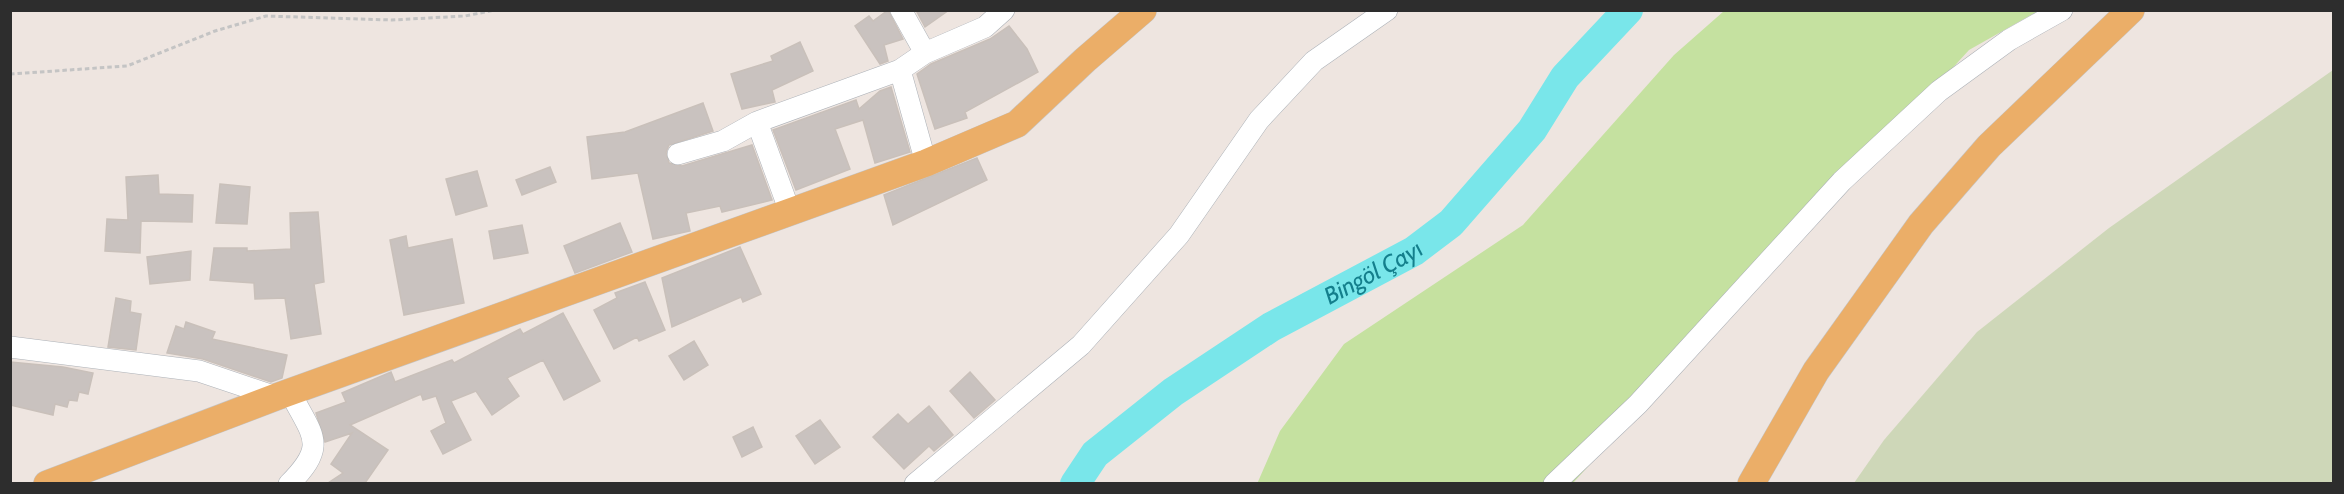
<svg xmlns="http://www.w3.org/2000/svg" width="2344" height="494" viewBox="0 0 2344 494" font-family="Cabin,sans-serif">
<rect width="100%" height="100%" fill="#eee5e0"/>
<path fill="#c5e1a0" d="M1724,11H2038L1969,50L1573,483L1257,484L1280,431L1344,344L1523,225L1674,55Z"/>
<path fill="#ced7b8" d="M2333,70V483H1854L1884,440L1977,332L2109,228Z"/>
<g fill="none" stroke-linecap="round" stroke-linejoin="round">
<path stroke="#79e6ea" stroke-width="30" id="s1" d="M1075,484L1095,454L1173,392L1271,327L1414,251L1451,223L1532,130L1565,77L1628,10"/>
</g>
<path fill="#c9c2bf" stroke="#c9c0ba" stroke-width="1.5" d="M888,10L903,39L884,45L888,61L880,64L855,26L869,16L873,21Z
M916,10H949L925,27Z
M1009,26L1027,49L1038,72L965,112L967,118L935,129L917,74L931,64L990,39Z
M800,42L813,71L772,90L775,102L742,109L731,74L773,61L771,56Z
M891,87L910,152L875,163L863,120L835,129L850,169L796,190L773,130L856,100L859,109L880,91Z
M703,103L713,131L669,145L666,152L669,163L682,166L752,145L772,200L722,212L720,206L686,213L690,231L653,239L638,173L592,179L587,137L625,132Z
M977,158L987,180L893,225L884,195Z
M550,167L556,182L522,195L516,180Z
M477,171L487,206L456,215L446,179Z
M158,175L159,194L193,195L192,222L141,221L140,253L105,251L107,219L128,220L126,177Z
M220,184L250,187L247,224L216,223Z
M318,212L324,282L314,284L321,334L291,339L285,298L255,299L254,283L210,280L214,248H247V251L291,249L290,213Z
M620,223L632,252L575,273L564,246Z
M522,225L528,253L494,259L489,231Z
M406,236L408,248L452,239L464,303L404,315L390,240Z
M740,247L761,294L743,302L741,297L672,327L662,278Z
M191,251L190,280L150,284L147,257Z
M645,282L665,330L639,341L637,337L614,349L594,310L617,298L615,293Z
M116,298L131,301L130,312L141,314L136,350L108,347Z
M563,313L600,381L564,400L543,360L507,378L519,396L492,415L476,391L451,401L471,440L443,454L431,431L446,423L436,396L423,400L421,394L350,425L388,450L365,483H328L343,473L331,464L352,433L325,442L316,413L346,402L342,393L391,372L395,382L452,360L454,363L520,329L523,334Z
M186,322L215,332L212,339L287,355L282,378L271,382L203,359L167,353L176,326L184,329Z
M694,341L708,365L684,380L669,356Z
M10,362L63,367L93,373L88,394L79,392L77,401L69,400L67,407L55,404L53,415L10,405Z
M970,372L995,400L974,418L950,391Z
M929,406L953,435L934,451L929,446L904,469L873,437L898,414L908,424Z
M820,420L840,447L815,464L796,436Z
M753,427L762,447L742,457L733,437Z"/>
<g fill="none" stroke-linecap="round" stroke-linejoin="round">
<defs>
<path id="minor" d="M901,10L925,53
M757,122L790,212
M678,154L723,141L757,122L900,70
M926,163L900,70L925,53L985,27L1004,10
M10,347L199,371L276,397
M289,484C329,444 312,436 290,392
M915,484L1081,345L1179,235L1259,120L1314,61L1387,10
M1554,484L1638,404L1842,181L1939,91L2009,40L2062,10"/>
<path id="major" d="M47,484L276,397L926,163L1017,124L1085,60L1143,10
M1751,484L1816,371L1921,224L1989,146L2131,10"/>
</defs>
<use href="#minor" stroke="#adb2b8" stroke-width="22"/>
<use href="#major" stroke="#c4c4c4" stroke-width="28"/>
<path stroke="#c4c4c4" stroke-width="3" stroke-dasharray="4.5 3" stroke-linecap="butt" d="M10,74L127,66L215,31L266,16L392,20L465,16L495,10"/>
<use href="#minor" stroke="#fff" stroke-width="21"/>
<use href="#major" stroke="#ebae68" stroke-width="27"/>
</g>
<g text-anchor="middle" stroke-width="4.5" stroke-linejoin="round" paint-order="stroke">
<g font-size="24" font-style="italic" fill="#147f8c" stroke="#fff">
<text dy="8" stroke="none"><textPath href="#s1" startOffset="369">Bingöl Çayı</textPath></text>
</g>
</g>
<rect width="2344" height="494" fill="none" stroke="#2d2d2d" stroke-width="24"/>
</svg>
